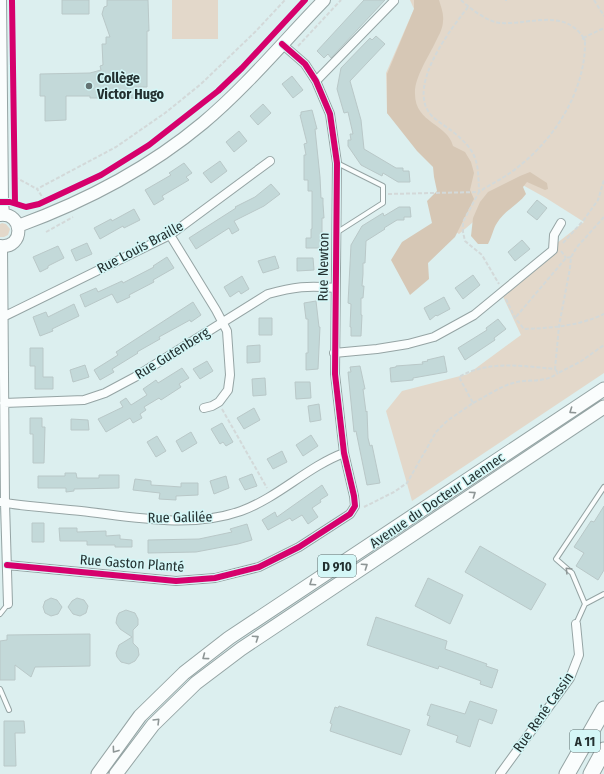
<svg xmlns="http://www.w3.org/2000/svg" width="604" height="774" viewBox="0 0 604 774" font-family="'Fira Sans Condensed',sans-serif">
<rect width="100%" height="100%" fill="#dcefef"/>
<path fill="#e3d8ca" d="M172,0H218V39H172Z
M410,0H604V373L412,501L386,411L402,391L468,374L521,335L499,288L584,222L546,198L519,183L459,234L438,220L437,166L387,113L386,73L414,9Z
M2,223L6,224L10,229L8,235L4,237H0V224Z"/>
<path fill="#d6c7b5" d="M414,0H439C441,7 444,14 443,21C443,28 439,35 436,41C429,56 414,78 415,94C415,123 448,124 453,146L465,152L471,162L474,173L470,190L474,199L455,237L428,263L429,279L410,295L391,260L402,242L432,223L427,201L437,191L434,177L433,167L417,151L387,113V74L414,9Z
M530,172L547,183L548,189L545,190L527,182L523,187L526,194C518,205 504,211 497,223C493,229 492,237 488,244H478L471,236L473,218L480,202L488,192L520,176Z"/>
<path fill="#c3d9d9" stroke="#b9c8c8" d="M62,0H89V14H62Z
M107,0H148L149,31H147V87H136V98H90V96H66V120L45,121V96H40V74L90,73L101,70L100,66L103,65L102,44H106V37H110L102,14L104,7L107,6Z
M364,0H385L331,58L328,54L324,58L317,51Z
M376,36L385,44L350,81L361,120L364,149L396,168H403V171H409L410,182H398L383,173L382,176L361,165L348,146V140H351L350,134H353L348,112L344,113L337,89L341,68L370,38L372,40Z
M292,76L303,90L293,98L282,84Z
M263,104L271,113L258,125L250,116Z
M312,110L317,129H315L320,177L321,198H323V204L324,218H322V248H306V238H311V229H312V191H308V180H304V155H306L304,144L307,143L300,115H301V112Z
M239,131L247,141L234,152L226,142Z
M220,161L227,171L211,183L203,173Z
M184,163L192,173L186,177L189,180L162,196L164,199L154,205L145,190L171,175L169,173Z
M271,184L280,194L264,206L234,221L239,230L232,234L229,228L196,249L189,238L236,208L235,207L255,197Z
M537,200L547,208L537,220L527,212Z
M399,207H410L411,217H404V220H397L384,228L385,229L366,241L365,263H363V274L362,286H364L363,298H361V315H362L361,336H351V327H350L351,304L348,303L351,245L362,226L383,213L384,216Z
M134,209L140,220L124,228L123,226L100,239L94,228L111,219L112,221Z
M522,240L530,249L515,261L508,252Z
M87,243L92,254L76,261L71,250Z
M58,246L64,258L48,266V268L40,272L33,257Z
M275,256L279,268L263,273L258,261Z
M167,257L174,268L153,280L154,282L129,295L130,297L117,303L112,294L85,307L80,295L96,288L98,292L122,281L123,283L154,267L153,266Z
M297,258H313L314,270L297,271Z
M473,275L480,285L463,299L455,288Z
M242,276L249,289L241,294L239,291L230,297L224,287Z
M444,297L450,309L437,316L436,315L430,320L424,308Z
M316,301L319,327H320L318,369L306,370V353H308V319H306L304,303Z
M193,302L201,315L191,322L190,320L159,337L160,339L137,352L138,353L112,369L114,372L100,380L94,370L118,355L116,352Z
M74,304L79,316L52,329L53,331L40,336L33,317L46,312L48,317Z
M259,318H272V335H259Z
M498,319L506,329L494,338L495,340L465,360L458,348L487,330L486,328Z
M260,345V362L247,363V346Z
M30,348H43V377H53V389H35V366H30Z
M444,356L447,372L413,378V380L391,382L390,368L396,367V366L423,364L422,362L428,361L427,360Z
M207,361L213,371L200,379L193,369Z
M85,365L89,377L73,382L70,370Z
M360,366L365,389H363L366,412L367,411L368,438L370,446L372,445L380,483L367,485L356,431L354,432L348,372H351L350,367Z
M182,368L189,378L179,384L181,387L161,400L159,398L144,407L146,410L140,414L142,418L133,423L130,418L106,432L98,419L123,407L120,402L126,398L131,405L147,395L143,389L156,380L158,383Z
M265,378L266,395L253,396L252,379Z
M295,382H310L311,398L296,399Z
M319,404L321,420L310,422L308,406Z
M254,408L260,420L244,429L237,418Z
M30,418H42V427H45L44,463H33V434H30Z
M71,419L88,420L89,430H71Z
M222,423L233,442L226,446L223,442L220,444L211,429Z
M191,432L197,443L182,452L176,441Z
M311,435L318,446L303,456L296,445Z
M157,436L166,451L156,457L147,442Z
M282,451L287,462L273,469L267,459Z
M65,473H76L77,478H99V475H119V488L74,489V491L66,492V488H38V476H65Z
M252,474L257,486L245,490L239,479Z
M226,476L229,488L214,494L210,481Z
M135,479L151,481V485L167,486L181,487V483H198V495L176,496V500L159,499L160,493L133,490Z
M322,485L328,495L320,500L321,502L312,508L318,517L308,524L302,515L292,521L290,518L268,530L262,520L275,512L277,517Z
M604,506V570L598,580L576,566L584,553L574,547L591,521L594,522Z
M32,523H44V542H32Z
M247,524L252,540L238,544L196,552L148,553V540L199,539L232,532L230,529Z
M59,528H77V532L106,531V536L120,535V539L132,540V547H115V545H87V541H60Z
M480,546L546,584L531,610L465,572Z
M428,578L463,595L450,624L415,606Z
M51,598L57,600L62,607L58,614L51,616L45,613L43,607L45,601Z
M77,598L84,600L88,606L86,613L80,616L73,614L68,607L72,601Z
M126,610L135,613L138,619V625L133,630V643L138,648L139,655L135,661L129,664L121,662L117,657L116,653L119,645L132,637L120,629L116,623L117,617L119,613Z
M376,617L447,641L445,649L487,664L486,666L498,670L492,688L480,684L481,681L439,666L438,669L367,645Z
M90,634V666L35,667L31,677L15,665V680H0V641L7,640V635Z
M470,701L497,710L492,724L479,719L470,747L456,742L458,736L427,725L430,716L427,715L431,704L465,714Z
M339,706L410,730L401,755L330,731L332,724L330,723L335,707L338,708Z
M4,721H24L25,733H15L16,766H4Z"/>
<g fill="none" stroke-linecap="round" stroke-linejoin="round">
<defs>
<path id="lane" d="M336,233L383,203V186L337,163
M585,604L572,573L556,559L604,487
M0,614L8,604
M576,624L585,604L604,594
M0,689L9,710"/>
<path id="street" d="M316,81L394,1
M170,235L216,310L227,331L230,375L228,390L219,402L212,406L204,408
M3,247L5,503L8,604
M1,318L170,235L270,161
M334,353L377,349L408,344L434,337L474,315L553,250L554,235L561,223
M4,403L84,400L105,393L135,377L268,294C293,287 309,285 335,288
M0,502C27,507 54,508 81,511C133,517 190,529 241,511C279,497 307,467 344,453
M7,565L176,581L215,578L259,567L299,547L350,514L355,506L354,496L344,453L335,374L337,163L330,114L316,81L305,64L282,44
M500,774L570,678L579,655L576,624"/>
<path id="secondary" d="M0,0L2,202L3,214
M0,215C24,212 25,249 0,246
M18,226C84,202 149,168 203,123C247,86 284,41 324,0"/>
<path id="primary" d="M98,774L140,716L184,673L229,638L604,389
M116,774L153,725L196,683L241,649L604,407"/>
<path id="highway" d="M567,774L604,709
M591,774L604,750"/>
</defs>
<use href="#lane" stroke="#95a4a4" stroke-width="6"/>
<use href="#street" stroke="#95a4a4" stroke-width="10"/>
<use href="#secondary" stroke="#95a4a4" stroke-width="14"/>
<use href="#primary" stroke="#95a4a4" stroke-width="15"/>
<use href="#highway" stroke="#95a4a4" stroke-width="17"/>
<path stroke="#d3d9d9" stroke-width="2" stroke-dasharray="4 2" stroke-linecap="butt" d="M461,0C469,8 488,22 500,23C531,25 565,7 585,40L582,38
M505,0H507
M594,0L604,16
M468,7C451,29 406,86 431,115C437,121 445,126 452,131C478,152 478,161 479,192C489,185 500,180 510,173C553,143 586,92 585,40
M583,38L604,28
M298,46L341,0
M13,65L15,203
M15,177L37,189
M388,194L479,192L463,222V232L465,241L482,255L499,284
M45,201L37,189L116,147L165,113L201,84L255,32L285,0
M46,232L73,217
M563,243L583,221L598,200L604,180
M561,251L566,258
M571,257L577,247L604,217
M506,299L515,318L524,329C551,328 579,326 604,314
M555,369L558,373L580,362L604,345
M473,403C487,396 499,387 513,383C531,378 543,384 558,373
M222,409L267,488
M364,507L394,492L407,483L436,432L447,421L473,403L459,377C488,360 523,366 555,369L559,326L570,268L571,257L566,258L515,318"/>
<use href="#lane" stroke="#fafdfd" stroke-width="4"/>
<use href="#street" stroke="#fafdfd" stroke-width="8"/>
<use href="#secondary" stroke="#fafdfd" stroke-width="12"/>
<use href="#primary" stroke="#fafdfd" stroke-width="13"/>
<use href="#highway" stroke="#fafdfd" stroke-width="15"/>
<defs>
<path id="cycleway" d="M12,0L15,203
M0,202H10L26,207L39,204L101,175L149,145L218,91L242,68L305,0
M7,565L176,581L215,578L259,567L299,547L350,514L355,506L354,496L344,453L335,374L337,163L330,114L316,81L305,64L282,44"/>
</defs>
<use href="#cycleway" stroke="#d4f7f7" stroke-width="8"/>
<use href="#cycleway" stroke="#d6006c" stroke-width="6"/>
</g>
<defs><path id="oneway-chevron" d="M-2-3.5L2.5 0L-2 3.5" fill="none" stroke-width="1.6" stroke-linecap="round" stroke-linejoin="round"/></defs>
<g stroke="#8e9696">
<use href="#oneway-chevron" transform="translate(572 411) rotate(146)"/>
<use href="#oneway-chevron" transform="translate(473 494) rotate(-34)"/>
<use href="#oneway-chevron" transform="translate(365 566) rotate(-34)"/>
<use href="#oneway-chevron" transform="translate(568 570) rotate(-135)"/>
<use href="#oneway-chevron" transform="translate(312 583) rotate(146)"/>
<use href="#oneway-chevron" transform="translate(256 638) rotate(-34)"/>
<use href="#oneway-chevron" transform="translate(205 657) rotate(143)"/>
<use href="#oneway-chevron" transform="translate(157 721) rotate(-45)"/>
<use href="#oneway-chevron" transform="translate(115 750) rotate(126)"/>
</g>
<circle fill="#647373" stroke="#d4f7f7" stroke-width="1.5" cx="89" cy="86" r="4"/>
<g text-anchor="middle" stroke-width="3" stroke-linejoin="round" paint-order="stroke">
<g fill="#d4f7f7" stroke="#586c6c" stroke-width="1">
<rect x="318" y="555" width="38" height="22" rx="3"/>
<rect x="570" y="730" width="30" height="22" rx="3"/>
</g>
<g font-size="13" font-weight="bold" fill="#233030">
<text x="337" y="571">D 910</text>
<text x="585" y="746">A 11</text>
</g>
<g font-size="14" font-weight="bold" fill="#233030" stroke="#d4f7f7" text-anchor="start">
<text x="97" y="83">Collège<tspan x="97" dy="16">Victor Hugo</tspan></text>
</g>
<g font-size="14" fill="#233030" stroke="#d4f7f7">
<text transform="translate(140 247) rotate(-28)" y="5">Rue Louis Braille</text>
<text transform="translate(323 267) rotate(-89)" y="5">Rue Newton</text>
<text transform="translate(172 353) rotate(-32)" y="5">Rue Gutenberg</text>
<text transform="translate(437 500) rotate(-34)" y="5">Avenue du Docteur Laennec</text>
<text transform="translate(180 517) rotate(-1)" y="5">Rue Galilée</text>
<text transform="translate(132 563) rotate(4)" y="5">Rue Gaston Planté</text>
<text transform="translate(543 712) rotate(-55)" y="5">Rue René Cassin</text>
</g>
</g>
</svg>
